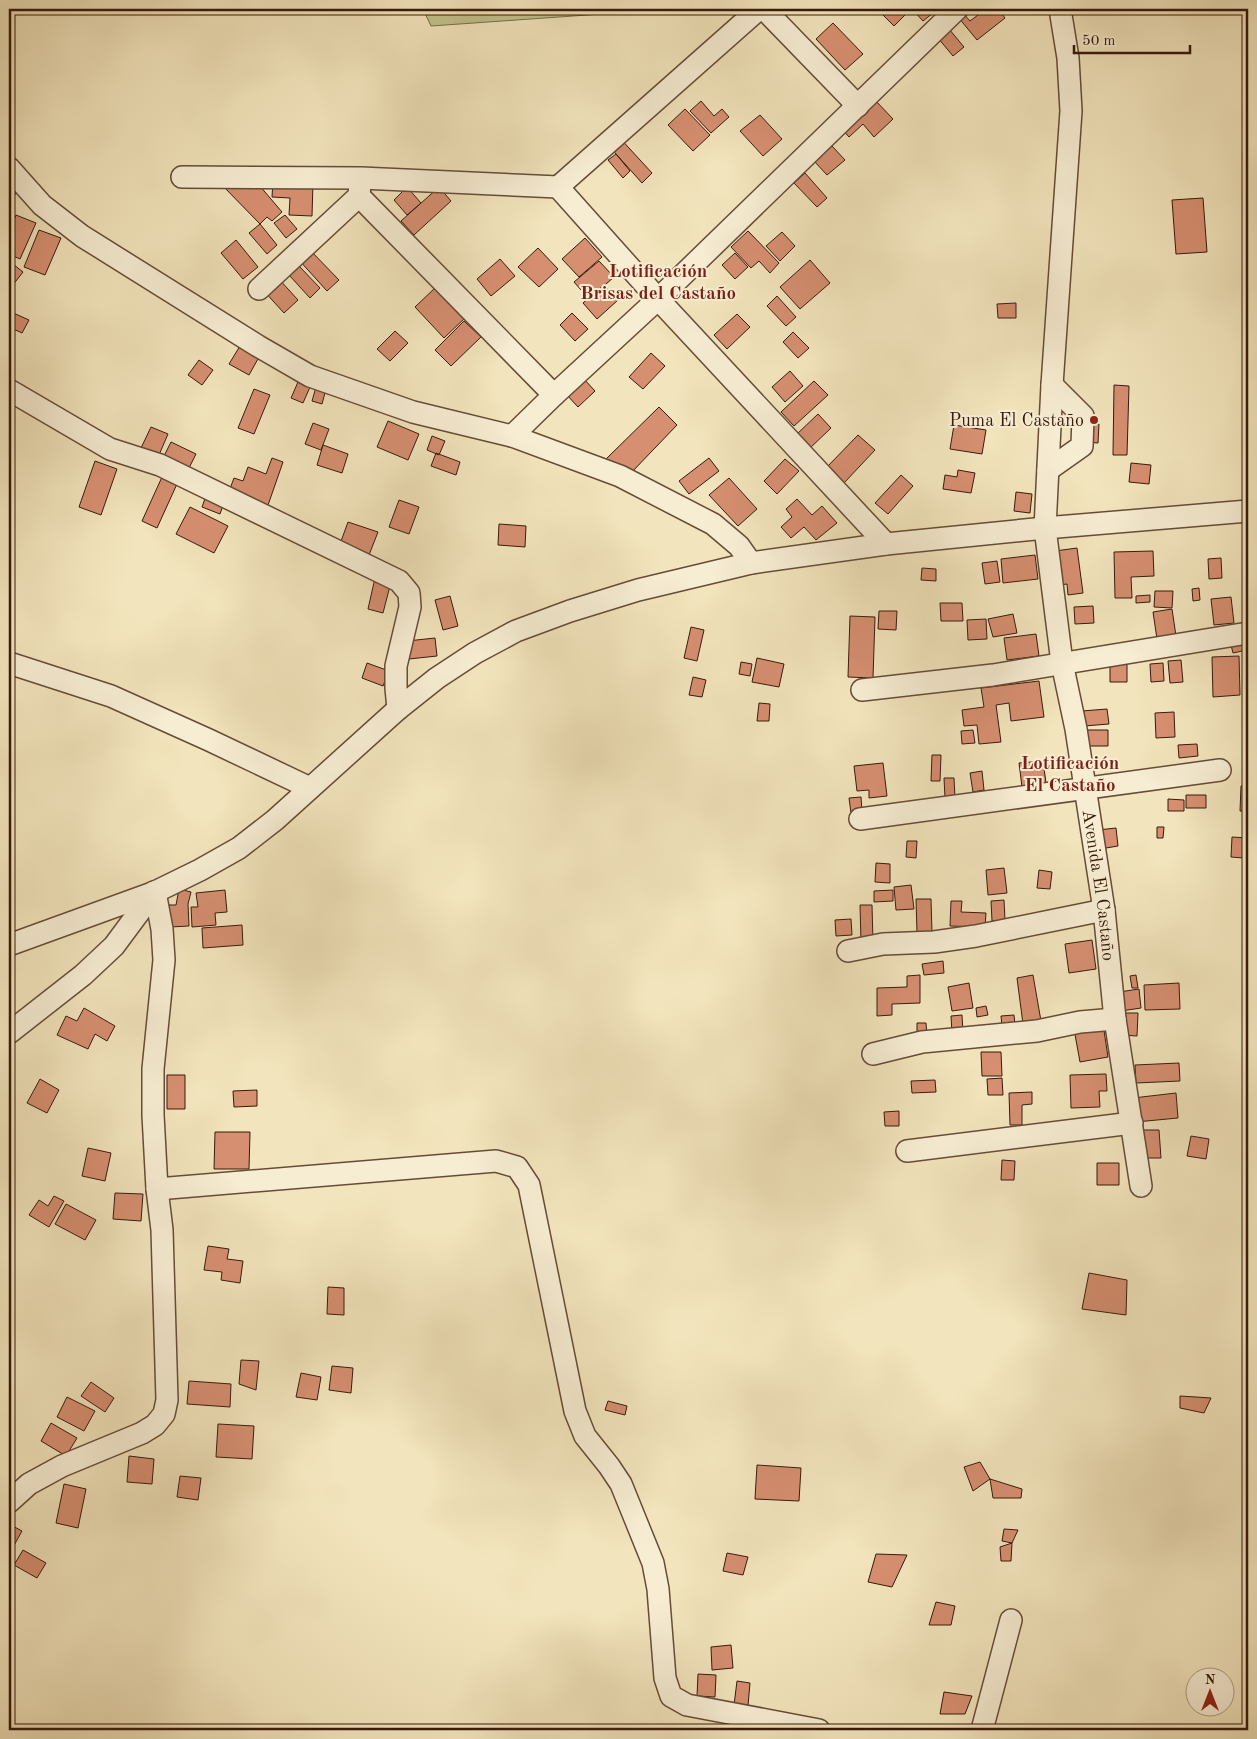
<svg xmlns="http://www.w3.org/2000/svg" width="1257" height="1739" viewBox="0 0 1257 1739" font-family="'Old Standard TT',serif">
<rect width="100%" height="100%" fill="#f2e4bc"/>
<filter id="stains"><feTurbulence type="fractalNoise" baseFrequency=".004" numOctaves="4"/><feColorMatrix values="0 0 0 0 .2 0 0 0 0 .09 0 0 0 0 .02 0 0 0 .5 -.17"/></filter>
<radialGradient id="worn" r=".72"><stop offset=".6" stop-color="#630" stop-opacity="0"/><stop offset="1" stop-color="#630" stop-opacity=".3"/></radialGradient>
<path fill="#c1c28c" stroke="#7c6e4c" d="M423,9H616V13L431,26Z"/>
<path fill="#d68f71" stroke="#371a0b" d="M879,9H901L906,14L894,26L878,10Z
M912,9H938L923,21Z
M986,9H998L1005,18L977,40L958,17L963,13L970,21Z
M833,23L863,54L845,70L816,39Z
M949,29L964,47L953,56L938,38Z
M874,99L893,119L874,137L863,124L849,137L842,129Z
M701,101L714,116L722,109L729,117L711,133L690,111Z
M685,109L710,135L693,151L668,125Z
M760,115L782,139L763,156L740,131Z
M618,136L652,173L642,183L608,145Z
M832,146L845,160L827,175L814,161Z
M616,154L630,171L623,178L608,160Z
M805,173L827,198L817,207L794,183Z
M273,181L313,182L312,216L289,215L290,198L272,197Z
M9,182L19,189L10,201L9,200Z
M221,184L259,185L282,212L272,221L267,217L260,224Z
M407,187L421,203L407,215L394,200Z
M439,187L451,201L414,235L401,221Z
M1203,198L1207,252L1176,254L1172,200Z
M16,215L36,223L20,259L9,254V233Z
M285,215L297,229L286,238L274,223Z
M260,224L277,245L267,254L249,233Z
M39,230L61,238L45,275L24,267Z
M748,231L779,263L770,273L759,261L751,268L731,247Z
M782,232L795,246L780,261L766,246Z
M585,238L602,257L579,277L562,259Z
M236,240L258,267L243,279L221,253Z
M538,248L558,269L539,287L518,267Z
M309,249L339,280L327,291L298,259Z
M735,253L748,267L735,279L722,265Z
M500,259L515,276L491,296L477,279Z
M810,260L830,283L800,309L780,287Z
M9,261L23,272L9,290Z
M599,261L614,277L589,299L574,282Z
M299,266L320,288L310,298L289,275Z
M278,278L298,300L284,313L263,290Z
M604,285L618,300L597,319L583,303Z
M436,287L465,318L444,338L415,307Z
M777,296L796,317L786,326L767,306Z
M1016,303V318H998L997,304Z
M11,312L29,320L22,333L9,327V316Z
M572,313L588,329L575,341L560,325Z
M737,314L750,327L727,349L714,335Z
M464,321L481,337L451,366L435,350Z
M395,331L408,343L390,361L377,349Z
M793,332L809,348L798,358L783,342Z
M240,346L259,357L249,375L229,364Z
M651,353L665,366L643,389L629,377Z
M199,360L213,370L202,385L188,375Z
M790,371L803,386L785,402L772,387Z
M583,378L595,391L578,407L566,394Z
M814,381L828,395L794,426L781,412Z
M298,382L310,387L303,403L291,398Z
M1114,385L1129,386L1127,455H1113Z
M316,387L326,389L322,404L312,401Z
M254,389L270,395L254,434L238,428Z
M659,407L677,425L630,474L605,460Z
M818,414L831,428L809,449L796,435Z
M388,421L419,434L408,460L377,447Z
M313,423L329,429L321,450L305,444Z
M1073,423L1099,424L1098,443L1072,441Z
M954,425L986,430L982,454L950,449Z
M151,427L168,434L159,455L141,448Z
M858,435L875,450L844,483L827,467Z
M432,436L445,441L439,455L427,450Z
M171,442L196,454L188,470L163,458Z
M323,445L348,454L342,473L317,465Z
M436,453L460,462L456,475L431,466Z
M272,458L283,462L267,508L228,494L234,478L243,481L248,467L266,474Z
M709,458L719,471L689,494L679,481Z
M785,459L799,471L777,494L764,481Z
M95,461L117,469L101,515L79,507Z
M1131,463L1151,465L1149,484L1129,482Z
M958,470L975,473L971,493L943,489L945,475L957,477Z
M901,475L913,486L888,514L875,503Z
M162,477L177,484L157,528L142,521Z
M729,478L757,509L738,526L709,495Z
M1016,492L1032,494L1030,513L1014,511Z
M207,493L225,500L220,514L202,507Z
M797,499L812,515L822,506L837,523L816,540L804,527L791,538L781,527L792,517L786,509Z
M399,500L419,507L409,534L389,527Z
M190,507L228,526L214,553L176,534Z
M348,522L378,532L369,555L340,544Z
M499,524L526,526L525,547L498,545Z
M1077,548L1083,593L1068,595L1067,584L1059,585L1055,551Z
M1153,551L1154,576L1131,577L1132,598H1115L1114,552Z
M1035,555L1038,579L1003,583L1001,559Z
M1221,558L1222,578L1209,579L1208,559Z
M997,561L1000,582L985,584L982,563Z
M922,568L936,569V581L921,580Z
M375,578L391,582L383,613L368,609Z
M1199,588L1200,600L1193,601L1192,589Z
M1155,591H1173L1172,608L1154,607Z
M1150,595V602L1136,603V596Z
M450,596L458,626L443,630L435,600Z
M1231,597L1234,623L1214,625L1211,599Z
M940,603H962L963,621H941Z
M1093,606L1094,623L1075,624L1074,607Z
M9,607L13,609L9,619Z
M1172,609L1176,636L1157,639L1153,612Z
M879,611H897L896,630L878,629Z
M1013,614L1017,633L993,637L988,619Z
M850,616L875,617L873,678L848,677Z
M986,619L987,639L968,640L967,620Z
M691,627L704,630L697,661L684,658Z
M1036,634L1039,656L1007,660L1004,638Z
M435,638L437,656L409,659L407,641Z
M1244,638L1247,650L1233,653L1230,641Z
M1239,656L1240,695L1213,697L1212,657Z
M757,658L784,664L779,687L752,682Z
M1181,660L1183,682L1170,683L1168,661Z
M1110,661H1127V682H1110Z
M741,662L752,664L750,676L739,674Z
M367,663L389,671L383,686L362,678Z
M1163,663L1164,681L1151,682L1150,664Z
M693,677L706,680L702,697L689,695Z
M1039,681L1044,717L1011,721L1009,703L996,705L1001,742L979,744L977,725L964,726L962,710L984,707L981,688Z
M759,703L770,704L769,721H757Z
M1107,709L1109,724L1084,726L1082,711Z
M1174,712L1175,737L1156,738L1155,713Z
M973,730L975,743L962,744L961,731Z
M1086,730H1108V746H1086Z
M1197,744L1198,756L1179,758L1178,745Z
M932,755H941L940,781H931Z
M1043,761L1046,783L1022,787L1019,763Z
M883,763L887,796L869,798V790L857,791L854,766Z
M982,771L984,790L973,792L970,773Z
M944,778H954L955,798H945Z
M1241,786H1248V811H1240Z
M1186,795H1206V808H1186Z
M861,797L862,812L851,813L849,798Z
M1168,799L1184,800V811H1168Z
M1157,827H1164L1163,838H1157Z
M1116,828L1118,846L1100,849L1098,830Z
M1232,837L1248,838V856L1243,855V858L1231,857Z
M907,841H917L916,858L906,857Z
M876,863L890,864V883L875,882Z
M1004,868L1007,893L988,895L986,870Z
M1039,870L1052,872L1050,889L1037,888Z
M911,885L914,909L896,910L894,887Z
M179,889L191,892L188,904L189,926L170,927L169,905H176Z
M225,890L227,912L215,913L216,925L192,927L191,907H198L196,893Z
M893,890V901L874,902V891Z
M916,899H931L932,933H917Z
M1004,900L1005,920L992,921L991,901Z
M951,901H962L961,912L986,913L985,927L950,926Z
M860,905H872L873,942H861Z
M851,919L852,935L836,936L835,920Z
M242,925L243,945L203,948L202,928Z
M1092,940L1096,969L1069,973L1065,944Z
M943,961L944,973L924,975L922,964Z
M920,975V1003L892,1004V1015L877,1016V988L907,987V976Z
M1033,975L1041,1021L1023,1024L1017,978Z
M1136,975L1138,988H1132L1130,976Z
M969,983L973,1008L952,1011L948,987Z
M1179,983L1180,1009L1145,1010L1144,985Z
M1139,989L1141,1008L1121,1011L1119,992Z
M986,1006L988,1015L977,1017L976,1008Z
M84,1008L115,1026L107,1041L95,1034L88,1049L57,1035L66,1016L77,1021Z
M1123,1013H1138L1137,1036L1121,1035Z
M962,1015L963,1033L952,1034L951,1016Z
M1014,1015L1015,1025L1002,1026L1001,1016Z
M917,1023H926L927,1036L917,1037Z
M1103,1024L1108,1057L1080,1062L1074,1029Z
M981,1052H1001L1002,1076H982Z
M1179,1063L1180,1081L1136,1083L1135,1065Z
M1106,1074L1107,1091H1099L1100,1107L1071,1108L1070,1075Z
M167,1075H185V1109H167Z
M1002,1078L1003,1095H988L987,1079Z
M40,1079L59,1090L47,1113L27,1103Z
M935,1080L936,1092L912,1093L911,1081Z
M257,1090V1106L234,1107L233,1091Z
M1032,1092V1104L1022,1105V1125H1010L1009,1093Z
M1176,1093L1178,1118L1136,1122L1133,1098Z
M899,1111V1126H885L884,1112Z
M1143,1130H1159L1161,1158H1145Z
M215,1132H250L249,1169H214Z
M1191,1136L1209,1139L1206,1159L1187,1156Z
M88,1148L111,1153L105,1181L82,1176Z
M1002,1160L1015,1161L1014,1180H1001Z
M1097,1163H1119V1185H1097Z
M115,1193L143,1194L141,1221L113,1219Z
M54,1196L64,1201L49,1227L29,1215L39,1200L48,1206Z
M66,1204L96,1220L85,1240L55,1224Z
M208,1246L229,1249L227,1259L243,1261L240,1283L221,1280L222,1272L204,1270Z
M1089,1273L1127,1280L1126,1315L1082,1309Z
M328,1287L344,1288V1315L327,1314Z
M241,1360L259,1361L256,1390L239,1384Z
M332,1366L353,1368L351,1393L329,1390Z
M301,1373L321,1377L317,1400L296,1397Z
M189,1381L231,1384L230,1407L187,1404Z
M91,1382L114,1398L105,1412L81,1396Z
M1180,1396L1196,1397L1211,1398L1204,1413L1180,1408Z
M67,1397L95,1411L84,1431L57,1417Z
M608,1401L627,1406L625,1415L605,1410Z
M51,1423L77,1438L66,1456L41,1441Z
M218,1424L254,1426L252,1459L216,1457Z
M129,1456L154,1459L152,1484L127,1482Z
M980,1462L990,1479L973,1491L964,1467Z
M757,1465L801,1468L799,1501L755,1499Z
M180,1476L201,1478L198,1500L177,1497Z
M990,1479L1022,1489L1021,1498H993Z
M64,1484L86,1489L78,1528L56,1523Z
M9,1524L22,1531L12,1549L9,1547Z
M1004,1529L1018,1530L1012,1543L1002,1541Z
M1012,1543L1011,1561H1001L1000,1547Z
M23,1550L46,1563L37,1578L14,1565Z
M727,1553L748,1557L743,1575L723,1571Z
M876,1554L907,1555L892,1587L868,1582Z
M936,1602L955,1606L951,1625H929Z
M731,1645L733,1668L712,1670L711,1647Z
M698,1674L716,1675L715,1697L697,1696Z
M737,1681L750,1683L748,1706L734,1705Z
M944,1692L972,1696L965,1714H940Z"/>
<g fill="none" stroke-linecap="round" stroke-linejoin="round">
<defs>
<g id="minor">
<path d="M764,9L858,106"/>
<path id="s1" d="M1060,9L1068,58L1071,111L1052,385L1045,528L1062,663L1076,729L1104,910L1115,1019L1141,1186"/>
<path d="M9,168L42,205L82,236L258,346L310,376L413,412L512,436L620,476L713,524L739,546L751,563"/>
<path d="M182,177L361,178L558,187L759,9"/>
<path d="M558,187L658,299L886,544"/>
<path d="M359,196L554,395"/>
<path d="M259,289L359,196L360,183"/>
<path d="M9,390L110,449L160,465L399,581L409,593L410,607L396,666V688L398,709"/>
<path d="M512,436L554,395L658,299L957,9"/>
<path d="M1048,470L1082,446L1083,416L1052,385"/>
<path d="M9,663L111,696L209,740L310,788"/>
<path d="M862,690L993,675L1248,633"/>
<path d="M860,819L1220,770"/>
<path d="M9,945L155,892L200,870L239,848L275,820L398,709L437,678L475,653L516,631L570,611L638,590L751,563L886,544L1045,528L1248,511"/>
<path d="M848,951L883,944L934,942L976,936L1104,910"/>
<path d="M9,1033L83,975L114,946L154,892"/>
<path d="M873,1054L922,1042L1037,1031L1080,1022L1115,1019"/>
<path d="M907,1151L1132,1123"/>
<path d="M157,1189L496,1161L517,1167L529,1185L575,1411L585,1436L609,1466L621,1484L653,1563L658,1589L665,1678L671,1696L687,1705L819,1730"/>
<path d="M9,1502L29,1484L62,1466L142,1433L155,1425L164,1414L167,1400L162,1230L157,1189L153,1115V1069L164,960L162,929L155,892"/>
<path d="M982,1730L1011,1620"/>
</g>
</defs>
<use href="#minor" stroke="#664c37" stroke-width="24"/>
<use href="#minor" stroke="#f7edd3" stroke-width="21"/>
</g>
<circle fill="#8f2418" stroke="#f7edd3" stroke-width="2" cx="1094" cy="420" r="5"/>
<g text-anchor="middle" stroke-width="4" stroke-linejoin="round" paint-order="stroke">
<g font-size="18" fill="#371a0b" stroke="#f7edd3" text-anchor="end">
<text x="1084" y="426">Puma El Castaño</text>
</g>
<g font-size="18" fill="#371a0b" stroke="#f7edd3">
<text dy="6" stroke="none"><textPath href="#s1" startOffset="882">Avenida El Castaño</textPath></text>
</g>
<g font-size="19" font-weight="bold" fill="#7a1f14" stroke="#f7edd3">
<text x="658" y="277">Lotificación<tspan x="658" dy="22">Brisas del Castaño</tspan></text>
<text x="1070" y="769">Lotificación<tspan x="1070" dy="22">El Castaño</tspan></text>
</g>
</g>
<rect width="1257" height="1739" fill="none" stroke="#f2e4bc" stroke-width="30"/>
<rect x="10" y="10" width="1237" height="1719" fill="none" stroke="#371a0b" stroke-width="2.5"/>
<rect x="15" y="15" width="1227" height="1709" fill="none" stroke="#371a0b"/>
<g transform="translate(1210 1692)"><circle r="24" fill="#f7edd3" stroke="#aa9983"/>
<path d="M0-4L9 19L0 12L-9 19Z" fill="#8f2418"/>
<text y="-8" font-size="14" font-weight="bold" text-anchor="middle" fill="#371a0b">N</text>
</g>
<path d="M1074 45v8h116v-8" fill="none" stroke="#371a0b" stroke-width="2.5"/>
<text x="1082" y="45" font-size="15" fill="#371a0b" stroke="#f7edd3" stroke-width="4" paint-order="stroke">50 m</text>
<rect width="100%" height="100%" filter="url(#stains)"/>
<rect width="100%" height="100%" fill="url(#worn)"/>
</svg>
